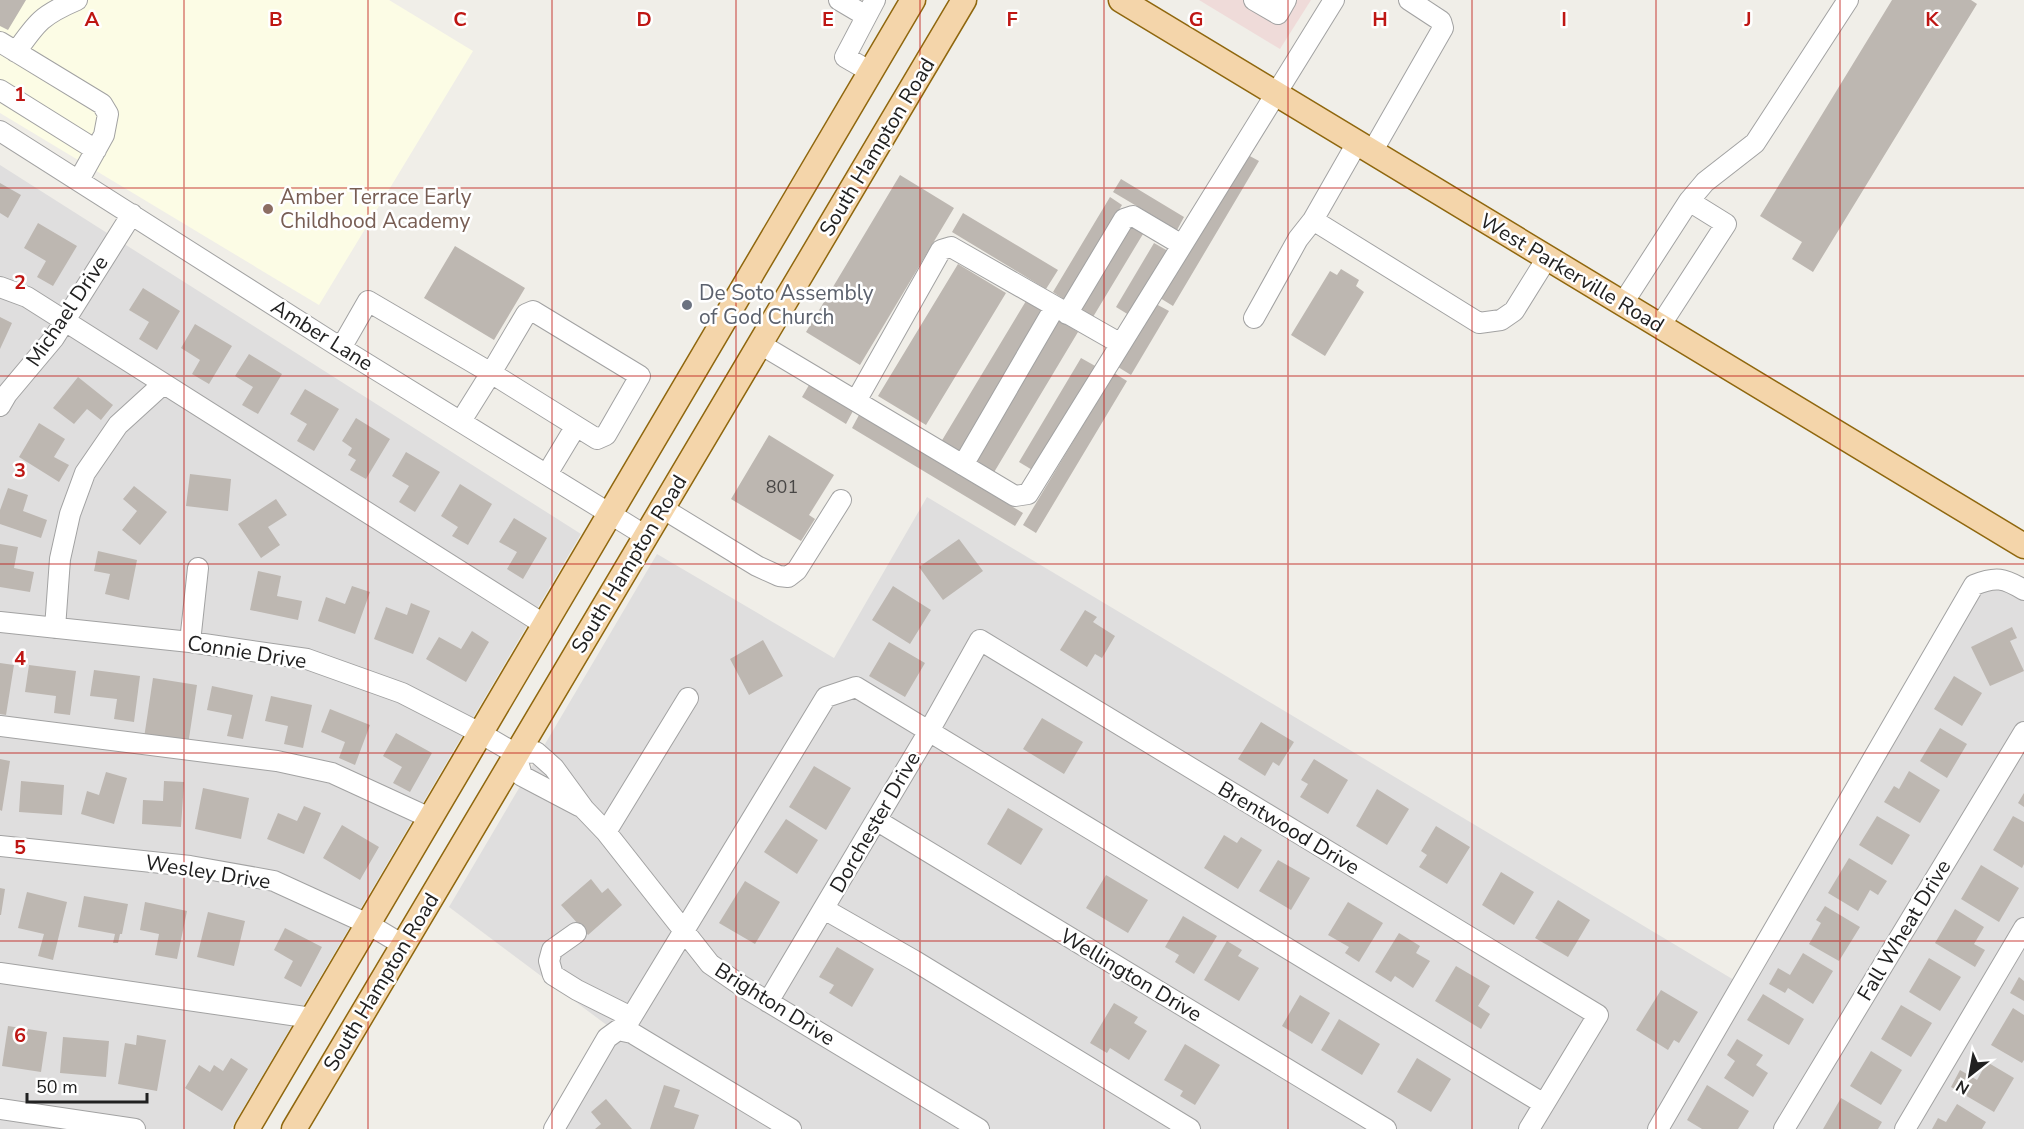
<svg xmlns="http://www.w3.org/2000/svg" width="2024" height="1129" viewBox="0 0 2024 1129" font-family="'Nunito Sans',sans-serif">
<rect width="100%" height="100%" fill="#f0eee8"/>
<path fill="#dfdede" d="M0,165L581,534L231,1129H0Z
M927,497L1739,983L1982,575L2024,600V1129H548L608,1026L449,907L657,554L834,658Z"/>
<path fill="#efdbd9" d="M1199,0H1311L1280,49Z"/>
<path fill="#fcfce5" d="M0,0H389L473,51L319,305L0,113Z"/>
<path fill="#bdb7b1" d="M0,0H26L8,30L0,26Z
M1892,0H1971L1977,4L1813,272L1792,259L1802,242L1760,216Z
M1246,154L1259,161L1173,306L1160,298Z
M900,175L954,208L860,365L806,332Z
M1121,179L1184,217L1177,230L1113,192Z
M0,183L21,195L8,218L0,213Z
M1110,197L1122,205L1065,300L1053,292Z
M963,213L1058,270L1046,289L952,232Z
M38,223L77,246L53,286L37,277L46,261L24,248Z
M1130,226L1143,234L1093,317L1080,309Z
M1154,243L1168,251L1129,315L1116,307Z
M455,246L525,288L494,340L424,298Z
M958,264L1006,293L926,425L878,396Z
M1341,269L1359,280L1356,286L1364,292L1325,356L1291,335L1330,271L1337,275Z
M143,288L180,311L157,350L139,339L149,322L129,310Z
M1026,301L1045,312L960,453L941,442Z
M1156,304L1169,311L1131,375L1118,367Z
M0,317L12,323L0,349Z
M1059,320L1078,332L993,474L974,462Z
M195,324L232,346L209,384L192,374L200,360L181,348Z
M249,354L282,374L258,414L242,405L253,387L235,376Z
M1081,358L1097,367L1034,471L1019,462Z
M1114,373L1127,381L1036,533L1023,525Z
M78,377L113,405L101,420L87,409L74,424L53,408Z
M809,385L853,411L846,424L802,397Z
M305,389L339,409L314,451L297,441L307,424L290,414Z
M859,415L1023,513L1015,526L852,428Z
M356,418L390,439L366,479L350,470L356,460L348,455L352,448L342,441Z
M39,423L65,439L54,457L69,465L59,482L19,457Z
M769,435L834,475L809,515L815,519L801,541L731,499Z
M406,452L440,472L415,512L399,502L409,486L392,476Z
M190,474L231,479L228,511L186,506Z
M460,484L492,504L468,545L452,536L458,527L441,516Z
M134,486L167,512L140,545L122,530L137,511L123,499Z
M8,488L28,495L23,511L47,520L41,538L0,524V510Z
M276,499L287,515L268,527L280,545L261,558L238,524Z
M514,518L547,538L523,579L507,569L517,552L499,542Z
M959,539L983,571L943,600L919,567Z
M0,544L18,547L14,568L34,572L30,592L0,587Z
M98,551L137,560L129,600L105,594L110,574L94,571Z
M258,571L281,576L277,596L302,601L298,620L250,610Z
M352,586L370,592L355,634L318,621L326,597L345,604Z
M893,586L931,610L910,644L872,620Z
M411,603L430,611L413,654L374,639L386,607L407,615Z
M1085,610L1097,617L1093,622L1115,636L1102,658L1095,654L1087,667L1060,650Z
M2012,627L2017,638L2010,641L2024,671L1990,686L1971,647Z
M472,631L489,642L466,682L426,659L439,637L461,649Z
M763,640L783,676L749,695L730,659Z
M889,642L925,663L905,697L869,676Z
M0,663L14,665L6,715L0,714Z
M29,665L76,671L70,715L54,713L56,696L25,692Z
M94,670L140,676L134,722L114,719L117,699L90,696Z
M1954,676L1982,693L1962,726L1934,709Z
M153,678L197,685L188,745L144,738Z
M212,686L253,695L243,739L227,736L232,715L207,710Z
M271,696L312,705L303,748L284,744L288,726L265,721Z
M330,709L370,725L355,765L339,758L345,742L321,732Z
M1042,718L1083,742L1064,774L1023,749Z
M1261,722L1294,742L1279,766L1273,762L1265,776L1238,759Z
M1940,728L1967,744L1947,778L1920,761Z
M396,733L432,753L410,792L393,783L402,767L383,756Z
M0,759L10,761L2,811L0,810Z
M1314,759L1348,780L1328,814L1300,797L1308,784L1301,780Z
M814,766L851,788L826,830L789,807Z
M1909,771L1940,790L1920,823L1884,802L1894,786L1899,789Z
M106,772L127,778L114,824L81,814L87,791L99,795Z
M21,781L64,785L62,815L19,812Z
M164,781L184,782L181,827L142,824L143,800L163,801Z
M203,788L249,798L241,839L195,829Z
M1377,789L1409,809L1387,845L1356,826Z
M2024,793V807L2018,803Z
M304,806L321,813L304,854L267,839L278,813L297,821Z
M1008,808L1043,829L1021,865L987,844Z
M1877,816L1910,835L1892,865L1859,845Z
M2013,816L2024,822V864L2022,868L1993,850Z
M786,819L818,840L797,874L764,852Z
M342,825L379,847L360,880L323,858Z
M1436,826L1470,847L1447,884L1419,867L1427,855L1421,851Z
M1224,835L1237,843L1241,837L1262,850L1238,889L1204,868Z
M1849,858L1887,881L1878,895L1870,890L1858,911L1828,893Z
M1278,860L1310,878L1291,910L1259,891Z
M1981,865L2019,888L1999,922L1961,899Z
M1501,872L1534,892L1514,925L1482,905Z
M1106,875L1148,900L1128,933L1086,908Z
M591,879L602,893L608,888L622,905L588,935L561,905Z
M745,881L780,902L755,944L719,923Z
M0,888L5,889L1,915H0Z
M27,892L67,902L53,960L38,956L44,934L18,928Z
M84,896L128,904L122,934H120L118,943H113L115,934L78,927Z
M1558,900L1590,920L1568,957L1535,938Z
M145,902L187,911L177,959L155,955L159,934L140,930Z
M1348,902L1383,923L1359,962L1345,953L1349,947L1328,935Z
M1825,906L1860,927L1839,961L1809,944L1821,923L1816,920Z
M1955,909L1984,927L1974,944L1985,950L1975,967L1935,943Z
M208,912L245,921L234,966L197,957Z
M1183,916L1217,936L1194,974L1175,962L1179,955L1165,947Z
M285,928L322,947L301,987L284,978L293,961L274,950Z
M1399,933L1420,946L1416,953L1430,961L1413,988L1395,976L1391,982L1375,972Z
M1227,941L1242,950L1238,956L1259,968L1239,1001L1204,980Z
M837,947L874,969L852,1007L829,993L834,985L819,977Z
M1803,953L1833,971L1813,1004L1788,988L1785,993L1769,984L1778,968L1790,975Z
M1929,958L1961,977L1940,1011L1909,992Z
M1456,966L1490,986L1478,1006L1490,1014L1481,1029L1435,1001Z
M2019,977L2024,981V1001L2010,993Z
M1661,990L1698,1012L1679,1043L1674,1040L1668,1050L1636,1030Z
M1763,994L1804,1019L1789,1045L1747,1020Z
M1300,995L1330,1013L1312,1044L1282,1026Z
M1114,1003L1138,1017L1134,1023L1147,1031L1129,1060L1110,1048L1107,1053L1090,1043Z
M1901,1005L1932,1023L1911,1057L1881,1039Z
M2013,1008L2024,1015V1060L2022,1063L1991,1045Z
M1339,1019L1380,1044L1362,1075L1321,1050Z
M8,1026L47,1032L41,1072L2,1066Z
M137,1035L166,1040L157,1091L118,1084L125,1043L136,1045Z
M63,1037L109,1041L106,1077L60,1073Z
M1737,1039L1763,1055L1756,1065L1768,1073L1753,1097L1724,1078L1735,1061L1727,1055Z
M1185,1044L1220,1065L1195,1105L1180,1096L1183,1091L1164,1080Z
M1871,1051L1902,1070L1881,1105L1850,1086Z
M231,1058L248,1069L222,1111L185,1088L199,1065L210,1072L214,1065L223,1071Z
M1417,1058L1451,1079L1431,1112L1397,1092Z
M1987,1062L2014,1078L1994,1112L1951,1087L1960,1070L1977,1080Z
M664,1085L680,1090L674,1107L699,1115L694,1129H650Z
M1707,1085L1749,1111L1738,1129H1702L1687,1120Z
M1841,1098L1882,1122L1878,1129H1823Z
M606,1099L632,1129H595L601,1124L591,1112Z
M1957,1104L1986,1122L1982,1129H1932L1938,1118L1946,1122Z"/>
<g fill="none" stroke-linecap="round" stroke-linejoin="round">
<defs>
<path id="minor" d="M839,0L866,16
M1254,0L1278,14L1286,0
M0,42L102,104L108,114L104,135L79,180
M16,52C37,22 42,15 77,0
M871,72L845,57L875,0
M0,90L96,150
M0,131L341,348L646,536
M1372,152L1443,28L1441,21L1409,0
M1689,201L1705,182L1755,143L1848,0
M1313,220L1357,143
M0,287L27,297L545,625
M1623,303L1689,201L1726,224L1660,326
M1067,314L1124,219L1133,216L1182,245
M1254,318L1298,239L1313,220L1479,323L1501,320L1514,311L1547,258
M760,344L1015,496L1028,494L1334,0
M341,348L368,301L491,373L526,314L533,311L640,376L606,435L597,439L576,426
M856,401L941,250L951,247L1121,344
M0,406L7,394L54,338L132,214
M461,421L491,373L576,426L547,474
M963,465L1055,307
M662,508L757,566L779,576L788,577L797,570L841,500
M0,622L190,642L307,659L402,693L480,733L516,754
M55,628L60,559L70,514L85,473L118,425L163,384
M190,642L198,568
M0,726L277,761L332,773L430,818
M516,754L536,752L554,768L584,809L606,832L710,964L742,986L979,1129
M516,754L522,776L579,806
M876,820L1386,1129
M606,832L688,698
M0,846L190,866L274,881L368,924L403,945
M824,909L915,961L1190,1129
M576,933L552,950L549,961L553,975L577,990L631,1017
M0,973L312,1018
M768,1002L929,731L980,640L1598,1015L1529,1129
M623,1031L826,697L856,687L1544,1104
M0,1109L135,1129
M554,1129L607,1038L618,1030L632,1033L791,1129
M1658,1129L1974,585C1996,576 2004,578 2024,590
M1784,1129L2024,732
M1905,1129L2024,928"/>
<path id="major" d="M1121,0L2024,546
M247,1129L913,0
M294,1129L964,0"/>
</defs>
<use href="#minor" stroke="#a2a2a2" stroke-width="22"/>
<use href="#major" stroke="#8f670e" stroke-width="27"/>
<use href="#minor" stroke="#fff" stroke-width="20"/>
<use href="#major" stroke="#f4d5aa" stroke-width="24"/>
</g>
<path fill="none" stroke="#be1613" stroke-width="1.5" stroke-opacity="0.55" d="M184,0V1129M368,0V1129M552,0V1129M736,0V1129M920,0V1129M1104,0V1129M1288,0V1129M1472,0V1129M1656,0V1129M1840,0V1129M0,188H2024M0,376H2024M0,564H2024M0,753H2024M0,941H2024"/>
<circle fill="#8d6e63" stroke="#fff" stroke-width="2" cx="268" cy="209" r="6"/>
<circle fill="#6b7280" stroke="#fff" stroke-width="2" cx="687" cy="305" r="6"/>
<g text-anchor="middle" stroke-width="5" stroke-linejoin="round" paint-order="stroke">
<g font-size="18" fill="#484645">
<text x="782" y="493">801</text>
</g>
<g font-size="21" fill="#212121" stroke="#fff">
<text transform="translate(877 147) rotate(-59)" y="7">South Hampton Road</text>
<text transform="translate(1572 273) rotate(31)" y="7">West Parkerville Road</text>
<text transform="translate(67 311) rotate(-56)" y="7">Michael Drive</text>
<text transform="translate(322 335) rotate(32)" y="7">Amber Lane</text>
<text transform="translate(629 564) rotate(-59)" y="7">South Hampton Road</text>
<text transform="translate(247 652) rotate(9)" y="7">Connie Drive</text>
<text transform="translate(875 822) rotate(-60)" y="7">Dorchester Drive</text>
<text transform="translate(1289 828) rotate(31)" y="7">Brentwood Drive</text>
<text transform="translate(208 872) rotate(9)" y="7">Wesley Drive</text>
<text transform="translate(1904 930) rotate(-59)" y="7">Fall Wheat Drive</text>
<text transform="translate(1131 975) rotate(31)" y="7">Wellington Drive</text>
<text transform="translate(381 982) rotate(-59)" y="7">South Hampton Road</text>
<text transform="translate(775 1004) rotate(32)" y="7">Brighton Drive</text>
</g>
<g font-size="21" fill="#785e54" stroke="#fff" text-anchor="start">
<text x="280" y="204">Amber Terrace Early<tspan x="280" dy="24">Childhood Academy</tspan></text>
</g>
<g font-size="21" fill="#5b616d" stroke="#fff" text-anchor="start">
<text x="699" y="300">De Soto Assembly<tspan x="699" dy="24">of God Church</tspan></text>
</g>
</g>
<g font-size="20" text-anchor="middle" font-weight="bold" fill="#be1613" stroke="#fff" stroke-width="5" stroke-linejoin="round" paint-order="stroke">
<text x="92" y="26">A</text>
<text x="276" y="26">B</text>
<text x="460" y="26">C</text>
<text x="644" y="26">D</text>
<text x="828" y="26">E</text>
<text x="1012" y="26">F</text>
<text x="1196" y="26">G</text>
<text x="1380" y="26">H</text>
<text x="1564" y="26">I</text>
<text x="1748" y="26">J</text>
<text x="1932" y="26">K</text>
<text x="20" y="101">1</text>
<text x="20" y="289">2</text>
<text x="20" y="477">3</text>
<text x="20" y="665">4</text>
<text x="20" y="854">5</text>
<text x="20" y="1042">6</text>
</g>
<g transform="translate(1970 1075) rotate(211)" stroke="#ffffff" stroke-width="4.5" paint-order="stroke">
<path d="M0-4.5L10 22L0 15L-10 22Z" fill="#212121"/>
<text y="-9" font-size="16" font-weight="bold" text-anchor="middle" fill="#212121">N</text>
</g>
<path d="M27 1093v9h120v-9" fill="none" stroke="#212121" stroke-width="3"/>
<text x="36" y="1093" font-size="18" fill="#212121" stroke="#ffffff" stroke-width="4.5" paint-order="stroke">50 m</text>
</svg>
